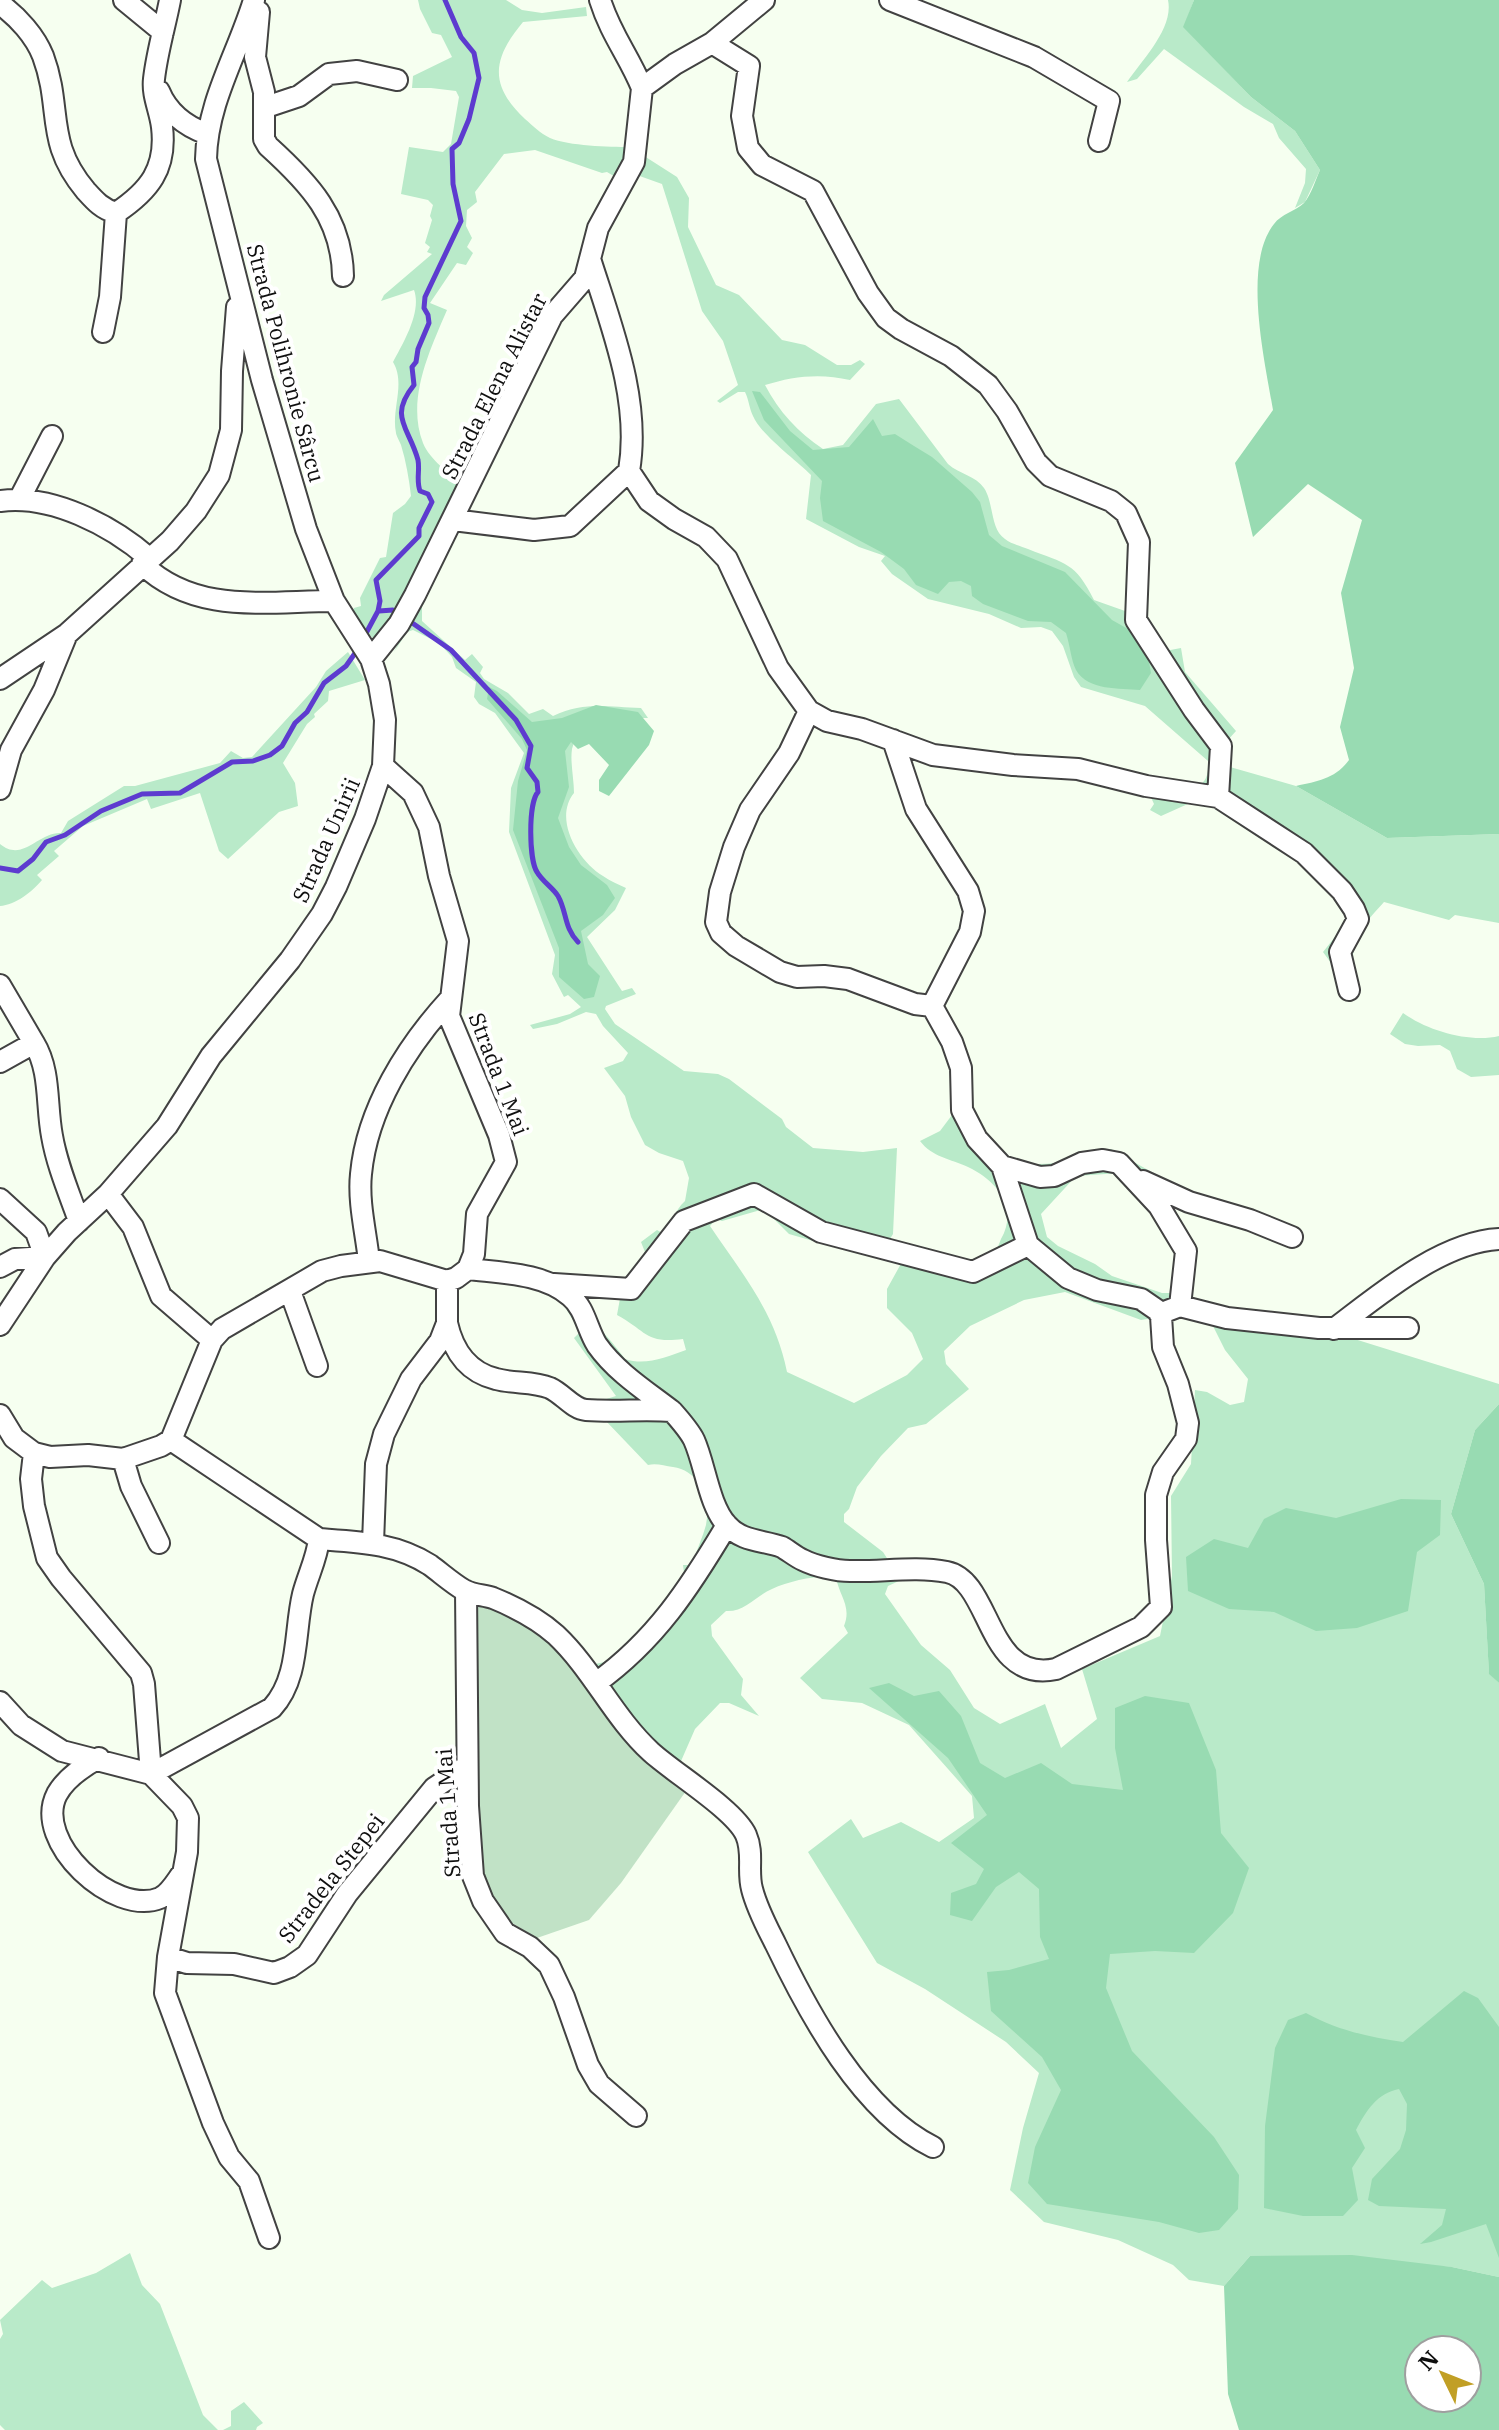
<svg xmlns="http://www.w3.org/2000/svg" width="1499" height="2430" viewBox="0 0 1499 2430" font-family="'IBM Plex Serif',serif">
<rect width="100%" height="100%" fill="#f6fff0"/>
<path fill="#b9eac9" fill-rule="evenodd" d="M418,0H506L522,10L542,13L586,7L587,16L523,22C492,59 489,85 525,119C533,126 540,133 550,138C569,146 609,147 630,147L617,178L607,172L602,173L535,150L504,154L475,192L477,202L467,210L466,226L472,238L467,247L473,253L466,265L457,263L430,303L447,310C430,350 406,399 423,443C430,460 449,473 462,484L390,627L373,638L362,629L352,614L354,608L361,606L360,598L380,558L386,557L393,513L405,504L411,496C409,479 406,461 401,445C400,442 396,435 396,433C391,409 406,384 393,362C403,343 422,312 414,290L381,301L384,295L432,254L427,252L430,247L425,243L432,220L430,216L433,205L428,200L401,194L409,147L443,152L451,144L459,97L456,91L431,88H412L413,76L452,57L441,35L432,33L420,9Z
M1168,0H1194L1184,27L1251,97L1295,131L1320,170L1305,202L1295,208L1305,183L1306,169L1279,138L1273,124L1244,107L1164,49L1137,79L1127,82C1142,60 1174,28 1168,0Z
M641,154L677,177L689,198L688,227L716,285L739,295L782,340L805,345L837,365H851L860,360L865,364L850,380C821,373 793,376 765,385C779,412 798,432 823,449L843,445L876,404L899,399L948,464C959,474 976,476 984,488C994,503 990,529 1005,539C1011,544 1021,546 1028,549C1066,564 1075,562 1094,600L1125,611L1140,613L1165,651L1181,648L1185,672L1236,731L1209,761L1296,786L1387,838L1499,834V923L1455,915L1449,920L1384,902C1365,923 1349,939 1354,969L1339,974L1323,952L1342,928L1348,912L1308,869L1233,815L1206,804L1190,803L1161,816L1150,810L1154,804L1149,793L1087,761L1197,787C1207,782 1209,772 1208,761L1145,706L1081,687L1074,677L1063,646L1052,631L1041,627L1021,628L989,614L928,599L892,574L881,561L885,556L859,547L806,519L811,475C796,460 761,435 753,416C749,408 749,400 745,392H738L720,403L717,401L738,385L723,341L702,311L662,184L634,174Z
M422,596V621L465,660L472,654L483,667L480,673L484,679L508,693L529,714L543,709L553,716C585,701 607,707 641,708L648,718C625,718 579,718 572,749C570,762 574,779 574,793C553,819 578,861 603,876C610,881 618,884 626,888L615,910L587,937L622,991L632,988L636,994L606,1006L605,1009L615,1024L684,1071L718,1074L729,1079L782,1119L786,1127L813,1148L863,1152L897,1148L893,1234L882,1252L820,1243L789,1234L764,1209L722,1221L716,1219L710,1226C743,1275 775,1312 787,1372L854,1403L907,1375L923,1359L912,1333L887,1308V1289L903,1260C925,1262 977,1272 993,1256C996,1252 999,1244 1001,1239C1019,1207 997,1181 968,1167C951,1159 932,1157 920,1141L940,1131L955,1111C968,1125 983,1148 999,1156C1030,1172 1079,1161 1111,1149L1148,1170L1139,1190L1120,1173L1076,1176L1041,1214L1047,1237L1058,1246L1095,1264L1112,1276L1162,1293H1173L1187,1305L1348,1337L1499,1384V1404L1475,1430L1451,1514L1484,1584L1489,1673L1499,1683V2277L1452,2267L1250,2256L1224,2286L1189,2280L1173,2265L1118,2240L1044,2222L1010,2190L1023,2128L1039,2073L1006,2042L925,1989L877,1963L808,1852L851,1819L863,1838L901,1822L939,1842L974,1818L972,1796L909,1725L862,1703L822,1699L800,1678L848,1633L844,1626C852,1606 839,1596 836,1577C816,1575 790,1581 772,1589C755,1596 745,1612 726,1611L711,1625L712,1636L743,1679L741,1695L759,1716L729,1703H720L695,1729L678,1768L487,1606L491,1585L561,1629L595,1664L610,1661L623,1653L685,1580L683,1565H689L694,1560C697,1548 703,1537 706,1525C711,1499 700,1471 673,1467C664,1466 657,1463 648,1465L605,1420H591L585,1415L590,1404L616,1396L574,1338L580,1332L562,1302C592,1319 605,1332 625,1359C646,1366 666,1357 686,1350L683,1339C645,1344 647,1331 617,1315L623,1282L628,1280L647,1257L641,1242L657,1230L664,1234C673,1223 674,1211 685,1201L689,1178L683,1161L659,1153L645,1145L631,1117L625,1096L604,1068L623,1061L628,1053L603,1026L596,1014L586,1012L557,1024L533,1029L530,1025L570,1014L581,1007L568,995L564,997L552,974L555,955L509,832L511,788L524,753L495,713L479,704L474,697L476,682L456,668L452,657L439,643L413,630L407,632L394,652ZM1065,1292L1141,1320L1171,1315L1211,1322L1225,1350L1248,1379L1244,1402L1230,1405L1207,1392L1195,1390L1191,1464L1171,1496L1172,1576L1160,1636L1082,1669L1097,1719L1061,1748L1045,1704L1000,1724L974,1708L950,1670L921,1645L885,1594L888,1586L901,1580L883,1552L844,1522V1514L849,1509L857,1487L881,1456L908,1428L926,1424L969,1389L946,1364L944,1351L970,1326L1024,1300Z
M348,652L365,680L329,691L328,701L314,714L315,717L307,724L283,763L295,783L298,806L279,812L228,859L219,851L200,793L151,809L147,799L83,826L54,851L59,856L37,875L42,880C32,892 15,905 0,906V844C23,863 38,832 61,833L68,821L124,786H135L220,763L231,751L243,758L252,757L316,687L326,671Z
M1403,1013C1428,1031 1470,1043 1499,1036V1075L1471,1077L1457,1069L1450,1051L1440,1045L1418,1046L1405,1044L1390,1034Z
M130,2253L142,2285L160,2304L203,2415L218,2430H5L0,2425V2339L3,2334L0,2320L42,2280L52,2288L96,2273Z
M244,2402L263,2423L257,2427L256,2430H223L231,2426V2411Z"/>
<path fill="#98dbb2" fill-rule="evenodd" d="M1194,0H1499V834L1387,838L1296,786C1318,781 1335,779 1349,760L1340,727L1354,668L1341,593L1362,520L1308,484L1253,537L1235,463L1273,410C1265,362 1242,264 1274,224C1281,214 1296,211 1304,203C1311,195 1316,179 1320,170L1295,131L1251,97L1183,27Z
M752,391L760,392L790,431L813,450L849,447L873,419L882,436L895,434L914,446L932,457L972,492L980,502L989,535L1002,546L1065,572L1112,620L1128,629L1149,662L1151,673L1140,690C1120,688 1088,691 1076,670C1071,660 1070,645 1066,633L1051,622L1028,621L983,604L972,596L971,586L961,581L949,582L938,594L916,585L904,569L881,552L823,521L820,498L822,481L764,420Z
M489,687L497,691L532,722L562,718L596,705L638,712L654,731L649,745L609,796L599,791V780L609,765L589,744L578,749L571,742L565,751L569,787L558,818L569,847L581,865L607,885L615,898L603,915L581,931L588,964L600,976L594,997L584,999L559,977V948L513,830L518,781L527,750L522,739L487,699Z
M1499,1404V1683L1489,1674L1484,1584L1451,1514L1475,1430Z
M1401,1499L1441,1500L1440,1535L1417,1552L1408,1611L1357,1628L1316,1631L1274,1612L1229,1609L1188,1591L1186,1557L1214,1539L1248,1548L1264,1519L1286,1508L1336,1518Z
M889,1683L914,1696L939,1691L961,1716L980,1763L1005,1778L1041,1763L1072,1784L1123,1790L1115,1748V1708L1145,1696L1189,1703L1216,1770L1221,1833L1249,1868L1233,1913L1194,1953L1155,1951L1110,1954L1106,1988L1132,2051L1214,2137L1239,2175L1238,2209L1219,2230L1199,2233L1159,2222L1047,2204L1028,2183L1035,2147L1061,2090L1042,2057L991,2011L987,1972L1009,1970L1049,1959L1040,1937L1039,1889L1019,1872L996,1887L972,1921L950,1915L951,1893L976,1884L984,1869L951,1843L987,1815L948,1758L869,1688Z
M1464,1991L1478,1998L1499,2027V2258L1486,2224L1431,2242L1420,2244L1442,2225L1446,2209L1379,2206L1368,2200L1372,2179L1400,2149L1406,2130L1407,2104L1399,2089C1377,2093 1366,2111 1356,2130L1365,2148L1352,2168L1358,2200L1343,2216H1303L1264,2208L1265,2126L1275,2048L1288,2020L1306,2013C1337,2030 1368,2037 1403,2042Z
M1352,2255L1452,2267L1499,2277V2430H1239L1228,2394L1224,2286L1250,2256ZM1419,2350H1467V2398H1419Z"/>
<path fill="#c1e2c6" d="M495,1605L527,1621L574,1666L686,1791L621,1883L589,1920L537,1938L504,1918L483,1879L474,1746V1607Z"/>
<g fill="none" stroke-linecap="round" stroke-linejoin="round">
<path stroke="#5d3bcf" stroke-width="5" d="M379,611L393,610L399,614
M408,620L451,650L516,720L531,746L527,768L537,782L538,792C528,803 529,860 537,872C542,881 553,888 558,896C567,912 564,928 578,942
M364,637L378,611L380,601L376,580L419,536V528L432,502L428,494L420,491C416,480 420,471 418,460C409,427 388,417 414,385L412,367L416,362L418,349L429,323L428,315L424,308L425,297L461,221L453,184L452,149L459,143L469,119L479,78L474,53L461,37L445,0
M0,868L18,871L33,859L46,842L65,835L101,811L142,794L180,793L232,762L253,761L270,755L282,746L295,723L307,712L324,683L346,666L358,649"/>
<defs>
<path id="minor" d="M124,0L163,32
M254,0C238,53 207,102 206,159L262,380L306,529L334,601
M600,0C611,35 629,56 642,88
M890,0L1034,57L1109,101L1099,141
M0,4C18,17 35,36 43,56C63,110 44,141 86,191C95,201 102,209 116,213L110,297L103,332
M259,12L255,57L264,92V139L268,146C309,183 342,218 343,276
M712,43L749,66L742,116L748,148L762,165L813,191L868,293L886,318L901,329L951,356L988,385L1007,411L1036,462L1050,476L1111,501L1126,513L1139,542L1136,620L1194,710L1221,746L1218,797
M159,91C168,113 185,126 207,134
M266,107L299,96L329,74L357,71L397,80
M116,213C149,191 167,169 162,127C160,110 152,96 154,79C157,52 165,26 170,0
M591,262C612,328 641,401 629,471L649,501L674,519L706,537L727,559L778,668L809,711L827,721L862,729L933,755L1013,765L1078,769L1146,786L1218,797L1304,853L1342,891L1354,909L1358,919L1340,952L1349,990
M20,498L52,436
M0,501C51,494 111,525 149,558
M453,520L534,530L570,526L629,471
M371,659L399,624L415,595L552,316L585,278L598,228L634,162L642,88L675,64L712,43L764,0
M0,679L67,634L170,541L196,511L219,475L231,430L232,371L237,307
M809,711L789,753L750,810L734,847L720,892L716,922L721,933L736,946L780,972L797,977L824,976L848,979L915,1004L932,1006
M383,766L413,793L429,827L439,876L458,941L449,1016L499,1135L506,1162L477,1214L474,1254L468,1269C501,1273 544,1273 570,1296C585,1308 587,1329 597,1345C616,1372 646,1391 672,1411
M0,789L11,750L44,690L67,634
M0,985L34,1043L0,1062
M34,1043C51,1071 46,1105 52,1136C57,1165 69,1193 79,1221
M1002,1166L1040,1177L1054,1176L1082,1163L1103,1160L1119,1163L1159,1206L1186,1251L1180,1306
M1143,1181L1189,1202L1250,1220L1292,1237
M108,1194L133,1227L161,1296L212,1340
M0,1199L36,1232L45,1257L15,1259L0,1267
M369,1261C366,1233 358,1202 361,1174C367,1109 407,1046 450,999
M554,1284L631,1289L684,1221L754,1194L821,1232L973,1272L1028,1245
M290,1291L317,1366
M1167,1311L1180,1306L1227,1318L1319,1328H1408
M447,1323C453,1350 467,1372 496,1379C514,1384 533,1381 550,1388C563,1394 573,1409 586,1410C615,1412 644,1409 672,1411C680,1420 689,1430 694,1440C705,1464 709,1506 727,1525C742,1542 763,1540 782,1547C789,1551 796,1557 803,1560C815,1566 836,1571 850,1571C882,1572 915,1566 947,1572C992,1581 986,1684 1056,1669L1141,1627L1161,1607L1156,1540V1495L1163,1472L1186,1439L1188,1423L1178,1384L1163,1347L1161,1316L1157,1310L1141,1299L1097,1290L1068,1278L1028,1245L1002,1166L977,1139L962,1110L961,1068L952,1042L932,1006L970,932L974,911L968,891L916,809L893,740
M0,1325L45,1257L67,1232L108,1194L167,1126L211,1056L290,960L322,914L336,887L365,819L383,766L385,720L379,684L371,659L334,601C265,601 196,615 142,564
M1334,1329C1379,1295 1441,1242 1499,1239
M0,1415L14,1438L34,1453L50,1457L88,1455L123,1459L161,1446L171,1440
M171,1440L212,1340L222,1329L322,1271L341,1266L380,1261L447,1281L456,1278L468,1269
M34,1453L31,1479L34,1506L47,1558L61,1578L141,1673L144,1684L151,1774
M123,1459L131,1486L159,1543
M319,1539C359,1542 396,1543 430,1565C441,1573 452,1583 464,1590C473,1595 484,1595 493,1598C515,1607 538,1619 556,1635C593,1670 613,1717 651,1752C674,1773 735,1810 746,1835C754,1853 747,1871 752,1889C757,1909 767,1927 776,1945C809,2014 862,2112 933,2147
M373,1543L376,1464L384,1434L411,1379L440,1341L447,1323V1281
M466,1591L468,1806L473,1876L483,1901L505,1933L530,1947L549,1965L564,1997L588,2065L599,2084L636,2116
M596,1683C656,1640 690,1587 727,1525
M0,1702L21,1725L62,1751L151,1774L182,1806L188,1818L187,1852L168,1957L165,1993L213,2123L229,2157L249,2181L269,2238
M99,1758C82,1767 66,1778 57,1794C32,1842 114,1917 160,1898C169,1894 176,1882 181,1875
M151,1774L272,1708C300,1678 294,1631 303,1594C308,1575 317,1558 319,1539L171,1440
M168,1957L187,1963L234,1964L274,1973L290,1967L307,1955L347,1894L434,1788L467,1766"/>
</defs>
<use href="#minor" stroke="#424242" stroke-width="24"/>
<use href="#minor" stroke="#fff" stroke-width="20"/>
</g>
<g text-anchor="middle" stroke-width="8" stroke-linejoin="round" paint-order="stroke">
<g font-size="22" fill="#0f0f0f" stroke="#fff">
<text transform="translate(286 363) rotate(75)" y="8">Strada Polihronie Sârcu</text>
<text transform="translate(494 386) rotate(-63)" y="8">Strada Elena Alistar</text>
<text transform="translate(326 840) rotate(-66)" y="8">Strada Unirii</text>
<text transform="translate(499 1074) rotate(69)" y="8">Strada 1 Mai</text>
<text transform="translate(448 1813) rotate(-94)" y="8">Strada 1 Mai</text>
<text transform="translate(331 1878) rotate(-52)" y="8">Stradela Stepei</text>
</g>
</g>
<g transform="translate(1443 2374) rotate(313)"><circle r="38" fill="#ffffff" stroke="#9f9f9f" stroke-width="2"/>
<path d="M0-6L14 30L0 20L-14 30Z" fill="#c19f25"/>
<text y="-12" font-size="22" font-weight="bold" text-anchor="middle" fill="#0f0f0f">N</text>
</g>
</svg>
